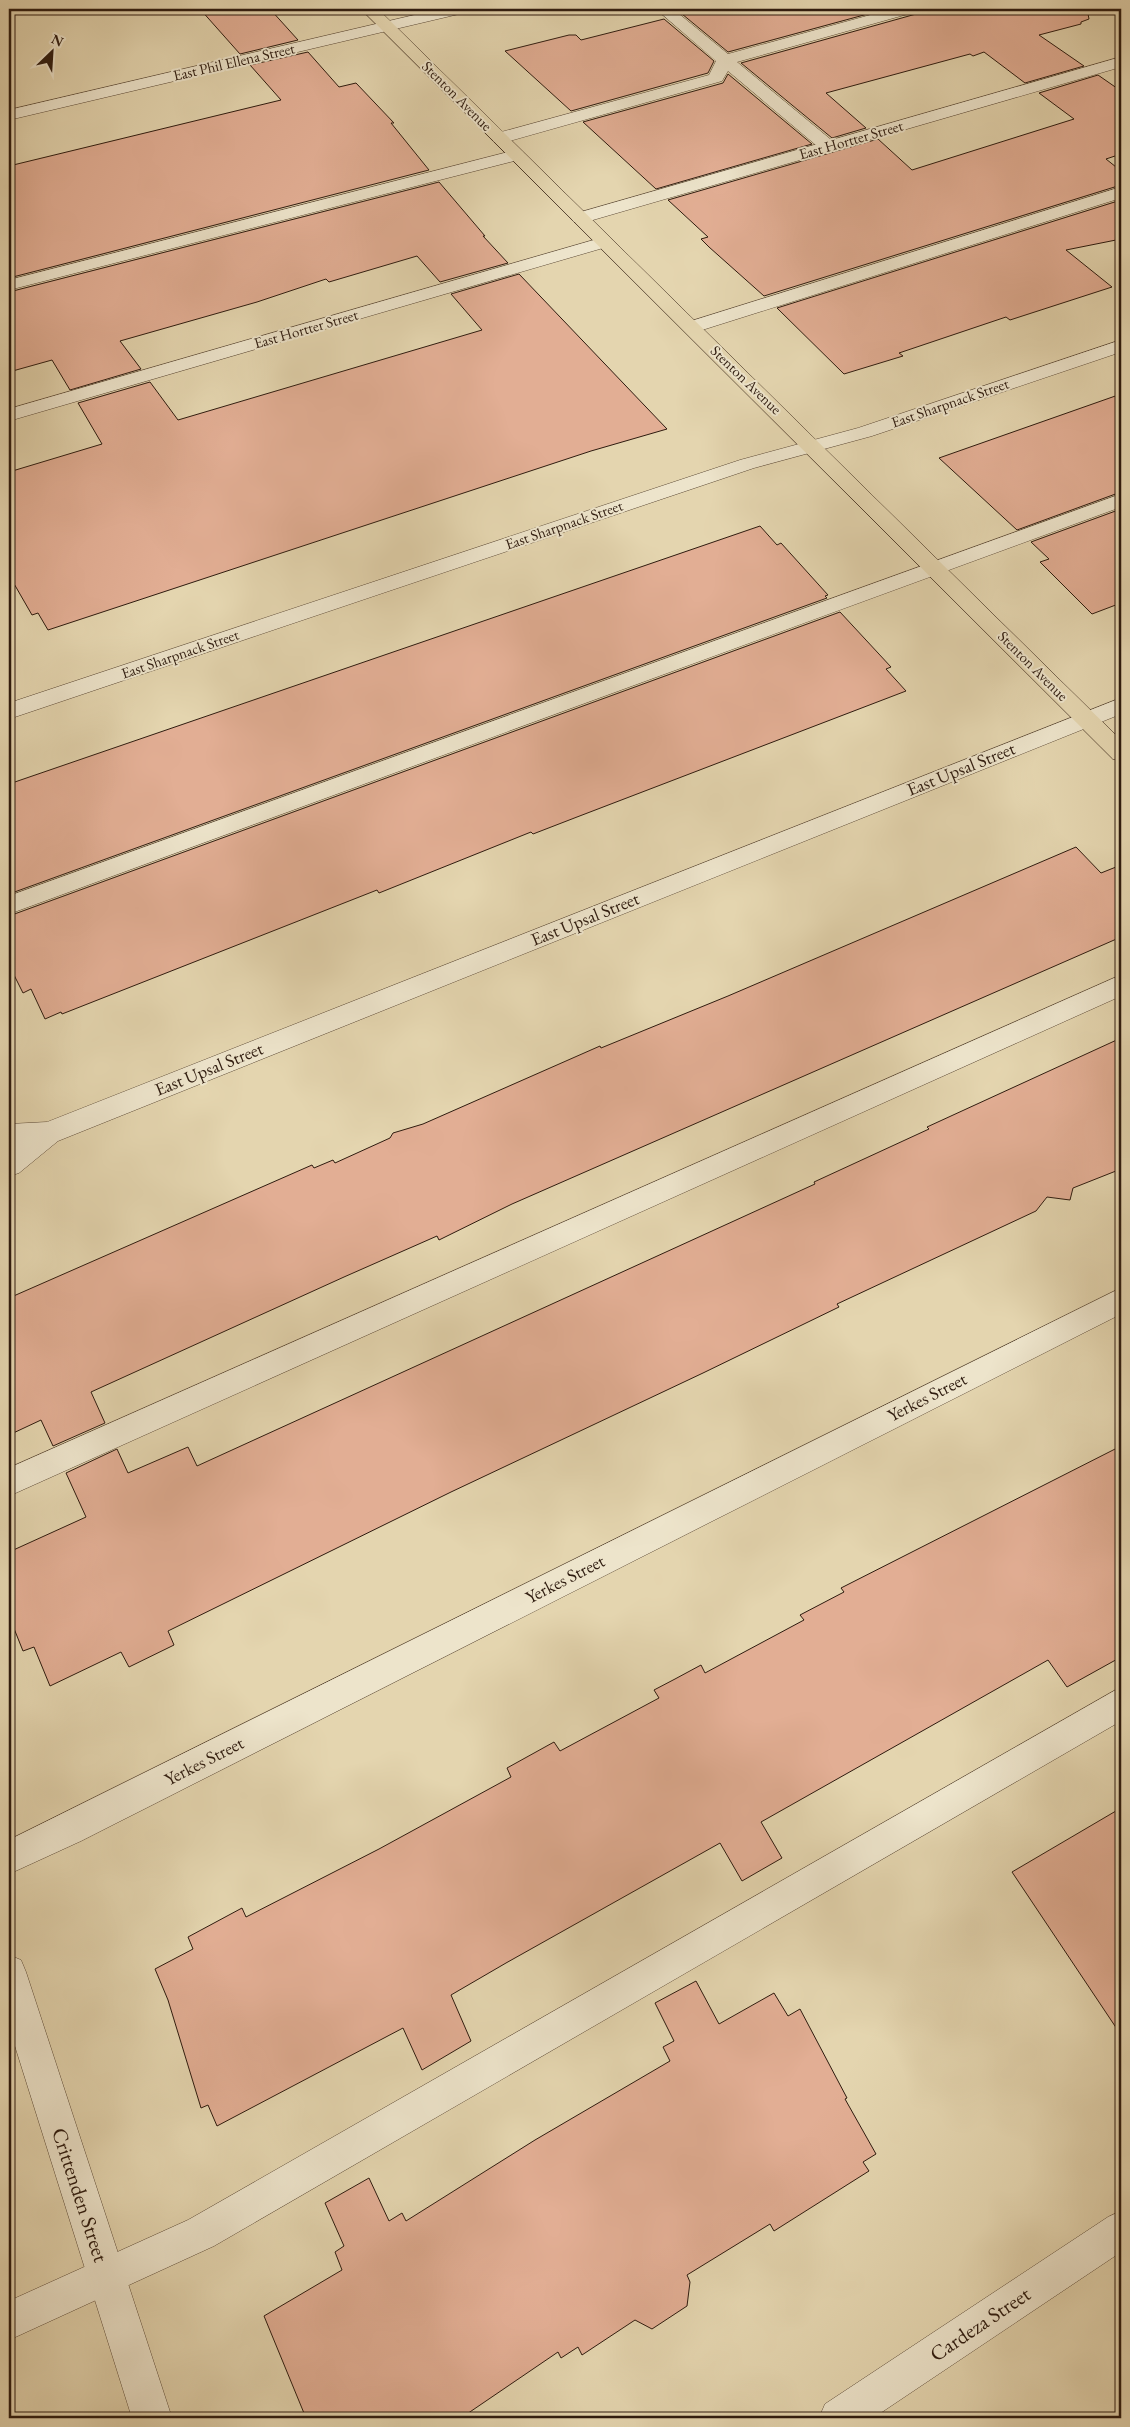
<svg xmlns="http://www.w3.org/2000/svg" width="1130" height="2427" viewBox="0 0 1130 2427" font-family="'EB Garamond',serif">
<rect width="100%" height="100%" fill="#e4d5af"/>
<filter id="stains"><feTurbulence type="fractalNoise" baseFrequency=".004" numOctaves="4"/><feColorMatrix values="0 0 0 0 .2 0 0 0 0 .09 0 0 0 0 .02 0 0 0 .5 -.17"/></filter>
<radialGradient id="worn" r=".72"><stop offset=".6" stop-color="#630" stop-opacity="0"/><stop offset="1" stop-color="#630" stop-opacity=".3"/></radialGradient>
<path fill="#e2ae94" stroke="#2e1b0f" d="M200,9H270L298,40L240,54Z
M705,9H886L728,52L682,14Z
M919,9H1087L1089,19L1081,22V24L1039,35L1084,66L1025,83L984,52L973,56L970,54L826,93L866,128L832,138L741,63L916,14Z
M664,19L714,61L708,73L571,111L505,51L569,35H576L581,40Z
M308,52L339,87L356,83L394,123H391L429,170L9,278V166L281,100L250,65Z
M728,74L812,144L656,189L583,122L723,83Z
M1098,75L1121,91V154L1106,159L1121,171V185L764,296L709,247L701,239L708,237L668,200L878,139L912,170L1074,119L1039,93Z
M439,182L485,236H483L508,263L440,282L417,256L329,282L326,279L257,302L120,341L141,369L70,390L52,360L9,372V292Z
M1121,200V239L1066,250L1112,287L1010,320L1006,317L899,353L903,356L844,374L777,308Z
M519,274L667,429L591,451L48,630L38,613L32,615L9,575V472L102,444L78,403L150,382L178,420L482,330L451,294Z
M1121,394V492L1017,530L939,458Z
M1121,509V603L1092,614L1040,562L1049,559L1031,542Z
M760,526L777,545L781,543L828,595L825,596L827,598L9,894V784Z
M840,612L891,667L886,669L906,691L577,817L533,834L531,832L379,893L377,890L62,1014L61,1012L45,1019L31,989L23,993L9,965V916Z
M1076,847L1101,873L1121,865V937L512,1204L439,1240L437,1236L344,1277L91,1392L105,1423L53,1446L41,1420L9,1435V1298L312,1165L314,1168L333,1160L335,1163L390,1138L393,1133L423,1124L600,1046L601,1048L728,996Z
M1121,1038V1169L1073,1188L1070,1200L1047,1197L1036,1211L837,1304L839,1307L703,1373L451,1492L168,1631L174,1645L129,1667L121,1652L50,1686L34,1647L23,1651L9,1616V1552L86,1517L66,1473L117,1449L128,1473L188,1447L197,1466L815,1184L814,1182L929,1129L927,1127Z
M1121,1446V1657L1067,1687L1048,1660L761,1822L782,1858L742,1881L720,1843L506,1963L451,1995L471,2041L422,2070L403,2028L217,2126L208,2105L201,2108L168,2000L155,1969L193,1949L188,1937L242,1908L246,1917L379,1849L511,1777L507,1768L554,1742L560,1751L659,1698L654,1690L675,1679L701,1665L705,1673L804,1620L800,1615L844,1592L841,1588Z
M1121,1808V2035L1012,1872Z
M696,1981L719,2024L774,1993L788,2016L800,2009L847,2098L845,2099L876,2154L863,2162L869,2171L774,2231L770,2224L687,2275L690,2282L687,2306L652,2329L635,2320L582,2355L578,2347L561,2358L558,2352L461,2418H306L264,2316L342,2270L335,2252L344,2246L325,2203L369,2178L389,2221L402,2213L406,2221L535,2140L670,2061L663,2047L674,2041L655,2003Z"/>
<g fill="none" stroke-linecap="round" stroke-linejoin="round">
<defs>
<path id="service" d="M656,9H673L728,54L892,9H917L915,12L737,62L835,143L838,147L835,151H823L728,71L722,81L506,142H494L492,138L494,134L709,75L716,61Z
M516,150L522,151L525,155L522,159L9,290V280Z
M1121,187V198L699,331H685L683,327L685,323Z
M1121,494V507L9,914V896Z
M1121,975V996L9,1496V1468Z
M1121,1687V1721L214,2246L9,2340V2301L188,2220Z"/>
<path id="minor" d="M440,9H467L459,14L9,120V110Z
M1121,57V67L586,222H574L571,218L574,214Z
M604,237L610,238L613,242L610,246L9,421V409Z
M1121,340V352L872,436L754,468L9,719V703L740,460L858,428Z
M1121,1288V1314L81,1841L9,1874V1840Z
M9,1955L21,1960L26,1972L172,2418H132L9,2027Z
M1121,2211V2252L873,2418H819L825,2404L1108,2217Z"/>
<path id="tertiary" d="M1121,698V714L58,1141L19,1173L9,1176V1150L14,1146H9V1124L47,1122Z"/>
<path id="primary" d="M361,9H378L1121,740V761L1113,759Z"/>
</defs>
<use href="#service" stroke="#5c4a37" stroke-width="1"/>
<use href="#minor" stroke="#5c4a37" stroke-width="1"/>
<use href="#tertiary" stroke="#5c4a37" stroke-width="1"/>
<use href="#primary" stroke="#2e1b0f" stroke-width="1"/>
<use href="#service" fill="#ede4cb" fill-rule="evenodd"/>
<use href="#minor" fill="#ede4cb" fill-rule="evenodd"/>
<use href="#tertiary" fill="#ede4cb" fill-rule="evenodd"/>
<use href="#primary" fill="#e4d5af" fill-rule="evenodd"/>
</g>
<g text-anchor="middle" stroke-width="4" stroke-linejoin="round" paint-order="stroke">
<g font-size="15" fill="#2e1b0f" stroke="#ede4cb">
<text transform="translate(234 62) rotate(-13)" y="5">East Phil Ellena Street</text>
<text transform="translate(457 96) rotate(45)" y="5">Stenton Avenue</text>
<text transform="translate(851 140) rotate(-16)" y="5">East Hortter Street</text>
<text transform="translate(306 329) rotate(-16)" y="5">East Hortter Street</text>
<text transform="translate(746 380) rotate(44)" y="5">Stenton Avenue</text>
<text transform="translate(950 403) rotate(-19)" y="5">East Sharpnack Street</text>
<text transform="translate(564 525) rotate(-19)" y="5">East Sharpnack Street</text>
<text transform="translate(180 654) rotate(-19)" y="5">East Sharpnack Street</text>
<text transform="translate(1033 666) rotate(45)" y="5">Stenton Avenue</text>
</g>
<g font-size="18" fill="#2e1b0f" stroke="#ede4cb">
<text transform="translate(961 769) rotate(-22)" y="6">East Upsal Street</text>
<text transform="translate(585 919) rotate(-22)" y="6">East Upsal Street</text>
<text transform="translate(209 1069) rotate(-22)" y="6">East Upsal Street</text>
<text transform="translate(927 1397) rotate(-27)" y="6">Yerkes Street</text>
<text transform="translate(565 1579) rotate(-27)" y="6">Yerkes Street</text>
<text transform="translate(204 1761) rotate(-27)" y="6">Yerkes Street</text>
</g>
<g font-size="21" fill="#2e1b0f" stroke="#ede4cb">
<text transform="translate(80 2195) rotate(72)" y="7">Crittenden Street</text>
<text transform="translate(980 2324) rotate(-34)" y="7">Cardeza Street</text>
</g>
</g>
<rect width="1130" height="2427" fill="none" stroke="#e4d5af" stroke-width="30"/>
<rect x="10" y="10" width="1110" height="2407" fill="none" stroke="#2e1b0f" stroke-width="2.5"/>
<rect x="15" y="15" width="1100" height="2397" fill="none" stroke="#2e1b0f"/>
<g transform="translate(52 52) rotate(25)" stroke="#ede4cb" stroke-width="4" paint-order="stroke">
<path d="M0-4L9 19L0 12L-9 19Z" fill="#2e1b0f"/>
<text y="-8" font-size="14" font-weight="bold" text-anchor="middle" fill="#2e1b0f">N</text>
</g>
<rect width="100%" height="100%" filter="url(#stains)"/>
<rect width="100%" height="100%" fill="url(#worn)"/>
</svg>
